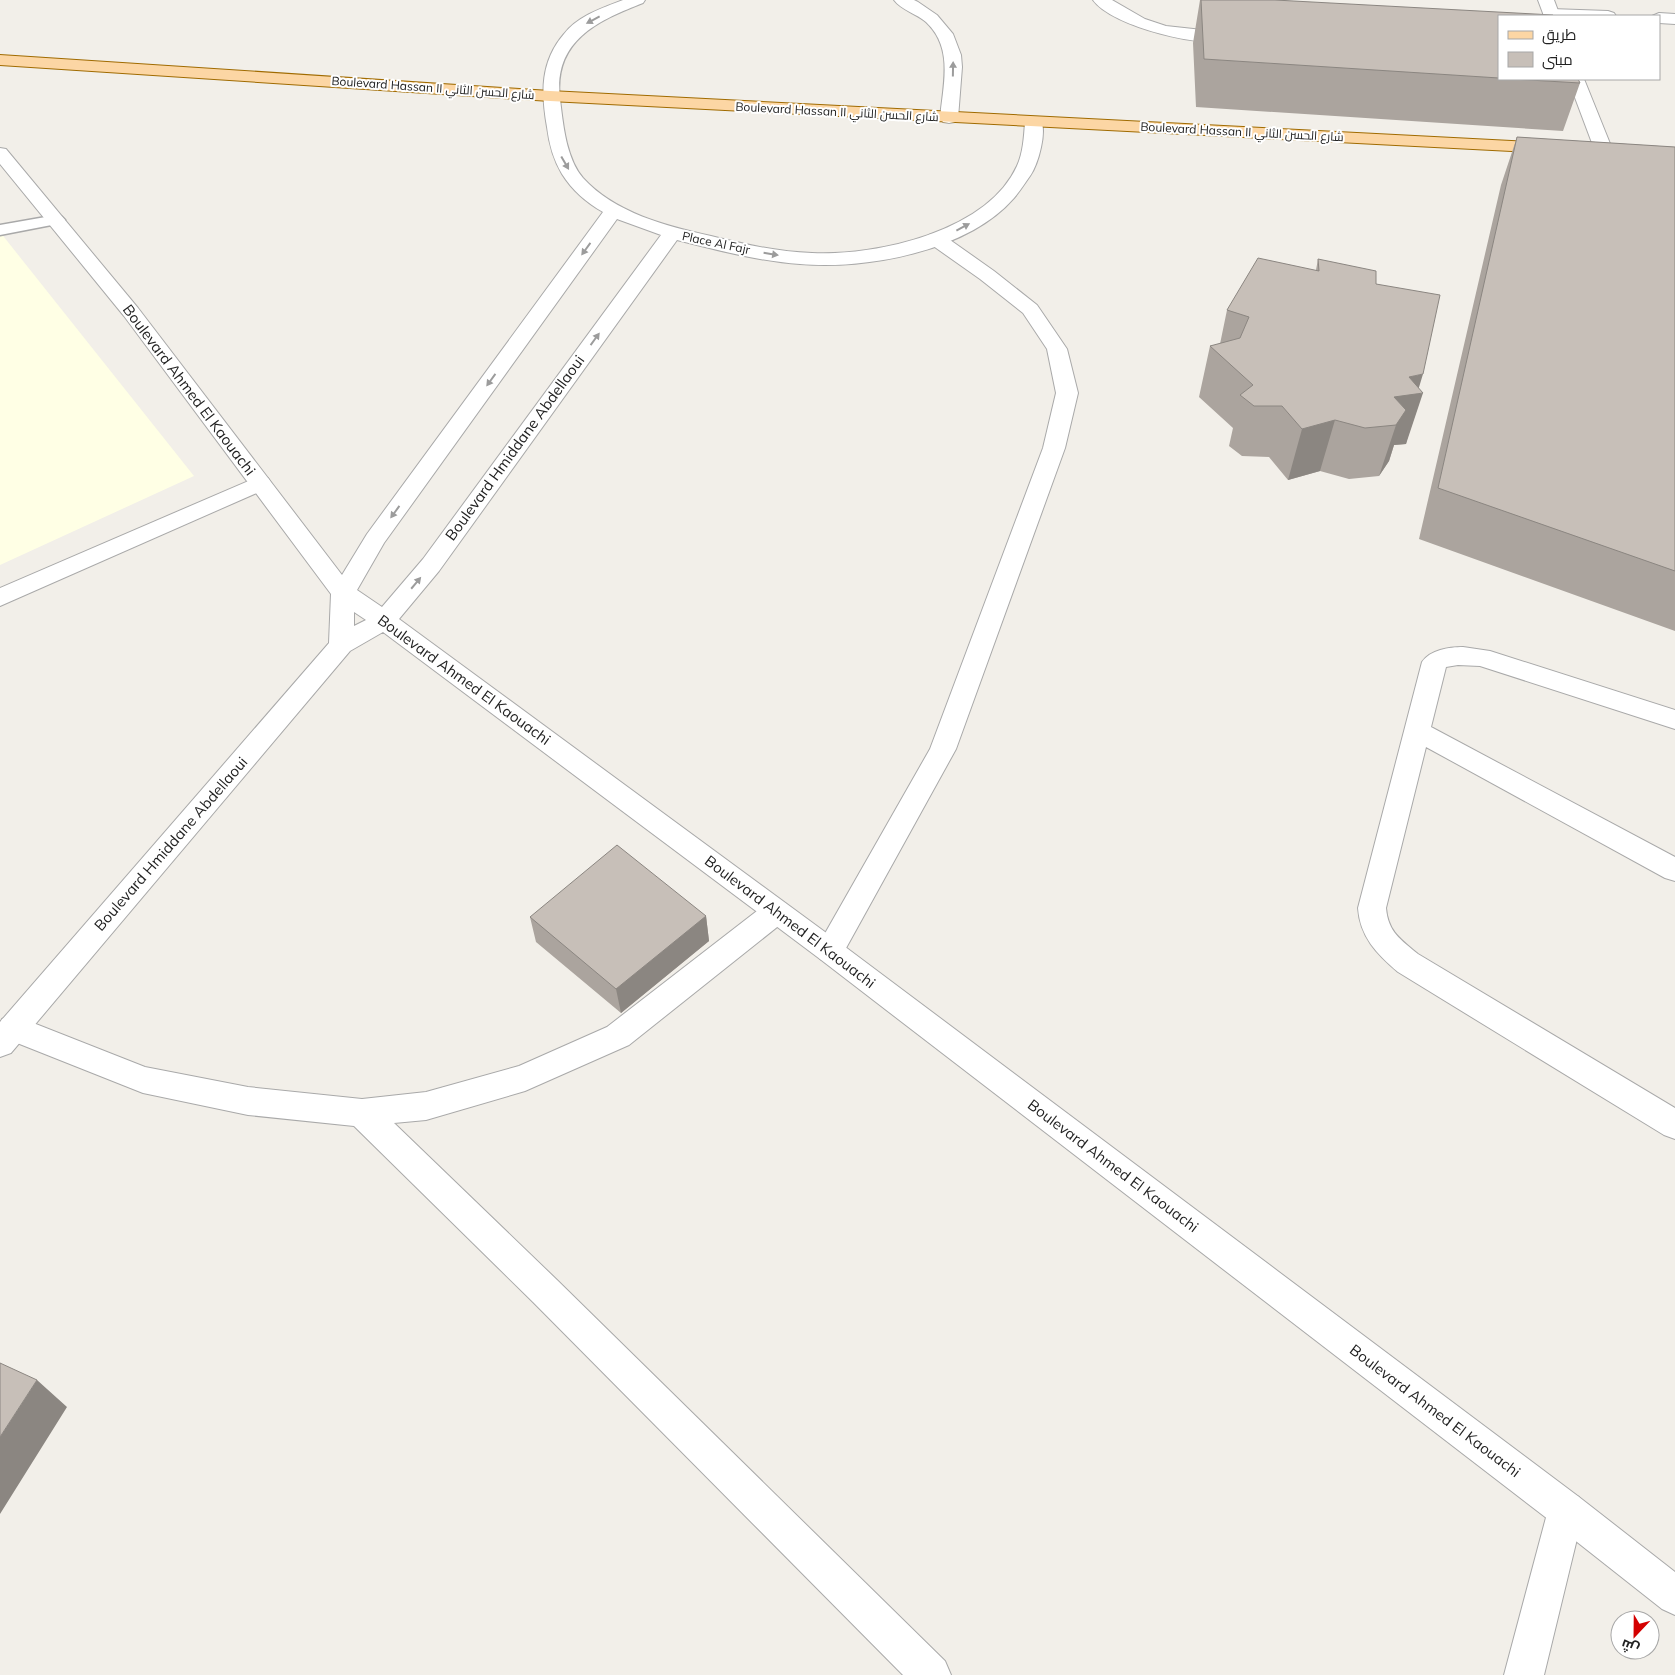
<svg xmlns="http://www.w3.org/2000/svg" width="1675" height="1675" viewBox="0 0 1675 1675" font-family="Mulish,Cairo,sans-serif">
<rect width="100%" height="100%" fill="#f2efe9"/>
<path fill="#ffffe5" d="M0,232L194,476L0,565Z"/>
<g fill="none" stroke-linecap="round" stroke-linejoin="round">
<defs>
<path id="service" d="M57,215L62,217L65,220L62,223L0,235V225Z"/>
<path id="minor" d="M1093,0H1112L1145,19L1166,26L1230,33L1236,35L1238,38L1236,41C1205,49 1112,27 1093,0Z
M1551,9L1608,11L1614,13L1616,16H1545L1543,14L1545,11Z
M1659,13L1675,14V24L1659,23V16H1652Z
M936,233L943,235L994,271L1037,305L1067,349L1078,393L1065,448L956,749L840,959L830,963L820,959L815,951L930,749L1043,448L1056,393L1047,349L1023,313L980,279L929,243L926,239L929,235Z
M260,476L268,478L271,483L268,488L0,606V588Z
M1463,647L1490,651L1675,710V729L1480,666L1458,665L1446,667L1431,727L1675,857V881L1665,878L1426,747L1386,908C1388,932 1401,940 1418,954L1675,1108V1139L1664,1135L1398,972C1377,954 1360,937 1358,908L1422,662C1430,650 1449,647 1463,647Z
M776,900L786,904L790,912L786,920L629,1045L525,1091L426,1120L394,1123L557,1280L945,1661L951,1675H903L533,1302L354,1126L248,1115L143,1093L2,1037L0,1024L2,1019L13,1015L145,1067L248,1087L362,1099L426,1092L519,1066L607,1027L766,904Z
M1566,1492L1579,1497L1584,1510L1544,1675H1504L1548,1510L1553,1497Z"/>
<path id="tertiary" d="M623,0H645L643,3C597,21 553,41 560,99C563,124 566,158 583,178C615,213 666,226 711,236C744,244 777,252 812,253C876,256 987,232 1017,166C1023,153 1024,137 1025,122L1028,118L1034,117L1040,118C1048,130 1038,165 1030,176C1025,183 1020,191 1014,198C968,251 867,270 800,264C758,261 717,250 677,240L439,571L399,619L840,943L1579,1497L1675,1572V1615L1662,1609L1553,1523L820,959L383,632L350,651L11,1053L0,1057V1022L329,643L331,594L124,316L0,164V148L6,149L138,308L342,575L367,534L603,212C587,203 572,190 562,174C553,159 549,143 547,127C541,93 540,62 564,34C578,16 602,8 623,0ZM617,219L661,235L423,559L382,607L357,590L384,543ZM354,612L366,620L354,626Z
M894,0H914L918,2L937,15L953,34L961,55L962,67L958,118L955,122L949,123L943,122L940,118C943,85 954,48 926,22C917,14 901,10 894,0Z
M1538,0H1554L1560,16H1544Z
M1568,79H1584L1613,151L1610,155L1604,156L1598,155L1595,151Z"/>
<path id="primary" d="M0,55L550,91L1551,143L1557,144L1560,148L1557,152L1551,153L550,101L0,65Z"/>
</defs>
<use href="#service" stroke="#a9a9a9" stroke-width="3"/>
<use href="#minor" stroke="#a9a9a9" stroke-width="2"/>
<use href="#tertiary" stroke="#a9a9a9" stroke-width="2"/>
<use href="#primary" stroke="#a06b00" stroke-width="2"/>
<use href="#service" fill="#fff" fill-rule="evenodd"/>
<use href="#minor" fill="#fff" fill-rule="evenodd"/>
<use href="#tertiary" fill="#fff" fill-rule="evenodd"/>
<use href="#primary" fill="#fcd6a4" fill-rule="evenodd"/>
</g>
<path fill="#aba49e" d="M1200,0H1275L1499,16V79H1578L1580,83L1563,131L1196,107L1193,43Z
M1517,137L1675,147V631L1419,539L1501,185Z
M1318,259L1376,284L1419,388L1406,444L1394,445L1389,461L1379,476L1349,479L1320,471L1288,480L1269,457L1242,456L1229,446L1233,428L1199,397L1210,346L1220,344L1227,310L1316,270Z
M706,916L709,941L621,1013L536,942L530,917Z"/>
<path fill="#8b8681" d="M1423,374L1417,394L1423,393L1406,444L1394,445L1389,461L1379,476L1396,425L1394,397L1409,377Z
M1335,420L1320,471L1288,480L1302,429Z
M706,916L709,941L621,1013L616,989Z
M37,1380L67,1407L0,1514V1437Z"/>
<path fill="#c7bfb8" stroke="#8b8681" d="M1201,0H1275L1553,15V16H1499V78L1204,59Z
M1512,79H1578L1580,83Z
M1517,137L1675,147V571L1438,488Z
M1258,258L1319,271L1318,259L1376,271V284L1440,295L1423,374L1409,377L1423,393L1394,397L1406,410L1396,425L1365,428L1335,420L1302,429L1282,406H1254L1240,395L1253,385L1210,346L1240,338L1249,317L1227,310Z
M617,845L706,916L616,989L530,917Z
M0,1363L37,1380L0,1437Z"/>
<defs><path id="oneway-solid" d="M-6-.8H1V-3.2L6.5 0L1 3.2V.8H-6Z" transform="scale(1.25)"/></defs>
<g fill="#9c9c9c">
<use href="#oneway-solid" transform="translate(593 20) rotate(152)"/>
<use href="#oneway-solid" transform="translate(953 69) rotate(-89)"/>
<use href="#oneway-solid" transform="translate(565 163) rotate(60)"/>
<use href="#oneway-solid" transform="translate(963 227) rotate(-28)"/>
<use href="#oneway-solid" transform="translate(586 249) rotate(126)"/>
<use href="#oneway-solid" transform="translate(771 254) rotate(9)"/>
<use href="#oneway-solid" transform="translate(595 339) rotate(-54)"/>
<use href="#oneway-solid" transform="translate(491 380) rotate(126)"/>
<use href="#oneway-solid" transform="translate(395 512) rotate(126)"/>
<use href="#oneway-solid" transform="translate(416 583) rotate(-50)"/>
</g>
<g text-anchor="middle" stroke-width="4" stroke-linejoin="round" paint-order="stroke">
<g font-size="12" fill="#222" stroke="#fff">
<text transform="translate(433 88) rotate(4)" y="4">Boulevard Hassan II شارع الحسن الثاني</text>
<text transform="translate(837 112) rotate(3)" y="4">Boulevard Hassan II شارع الحسن الثاني</text>
<text transform="translate(1242 132) rotate(3)" y="4">Boulevard Hassan II شارع الحسن الثاني</text>
<text transform="translate(716 243) rotate(12)" y="4">Place Al Fajr</text>
</g>
<g font-size="15" fill="#222" stroke="#fff">
<text transform="translate(189 390) rotate(53)" y="5">Boulevard Ahmed El Kaouachi</text>
<text transform="translate(515 448) rotate(-54)" y="5">Boulevard Hmiddane Abdellaoui</text>
<text transform="translate(464 680) rotate(36)" y="5">Boulevard Ahmed El Kaouachi</text>
<text transform="translate(171 844) rotate(-49)" y="5">Boulevard Hmiddane Abdellaoui</text>
<text transform="translate(790 922) rotate(37)" y="5">Boulevard Ahmed El Kaouachi</text>
<text transform="translate(1113 1166) rotate(37)" y="5">Boulevard Ahmed El Kaouachi</text>
<text transform="translate(1435 1411) rotate(37)" y="5">Boulevard Ahmed El Kaouachi</text>
</g>
</g>
<rect x="1498" y="15" width="162" height="65" fill="#ffffff" stroke="#a7a7a7"/>
<rect x="1508" y="31" width="25" height="8" fill="#fcd6a4" stroke="#a7a7a7"/>
<text x="1542" y="40" font-size="15" fill="#222222">طريق</text>
<rect x="1508" y="52" width="25" height="15" fill="#c7bfb8" stroke="#a7a7a7"/>
<text x="1542" y="65" font-size="15" fill="#222222">مبنى</text>
<g transform="translate(1635 1635) rotate(202)"><circle r="24" fill="#ffffff" stroke="#a7a7a7"/>
<path d="M0-4L9 19L0 12L-9 19Z" fill="#d40000"/>
<text y="-8" font-size="14" font-weight="bold" text-anchor="middle" fill="#222222">ش</text>
</g>
</svg>
